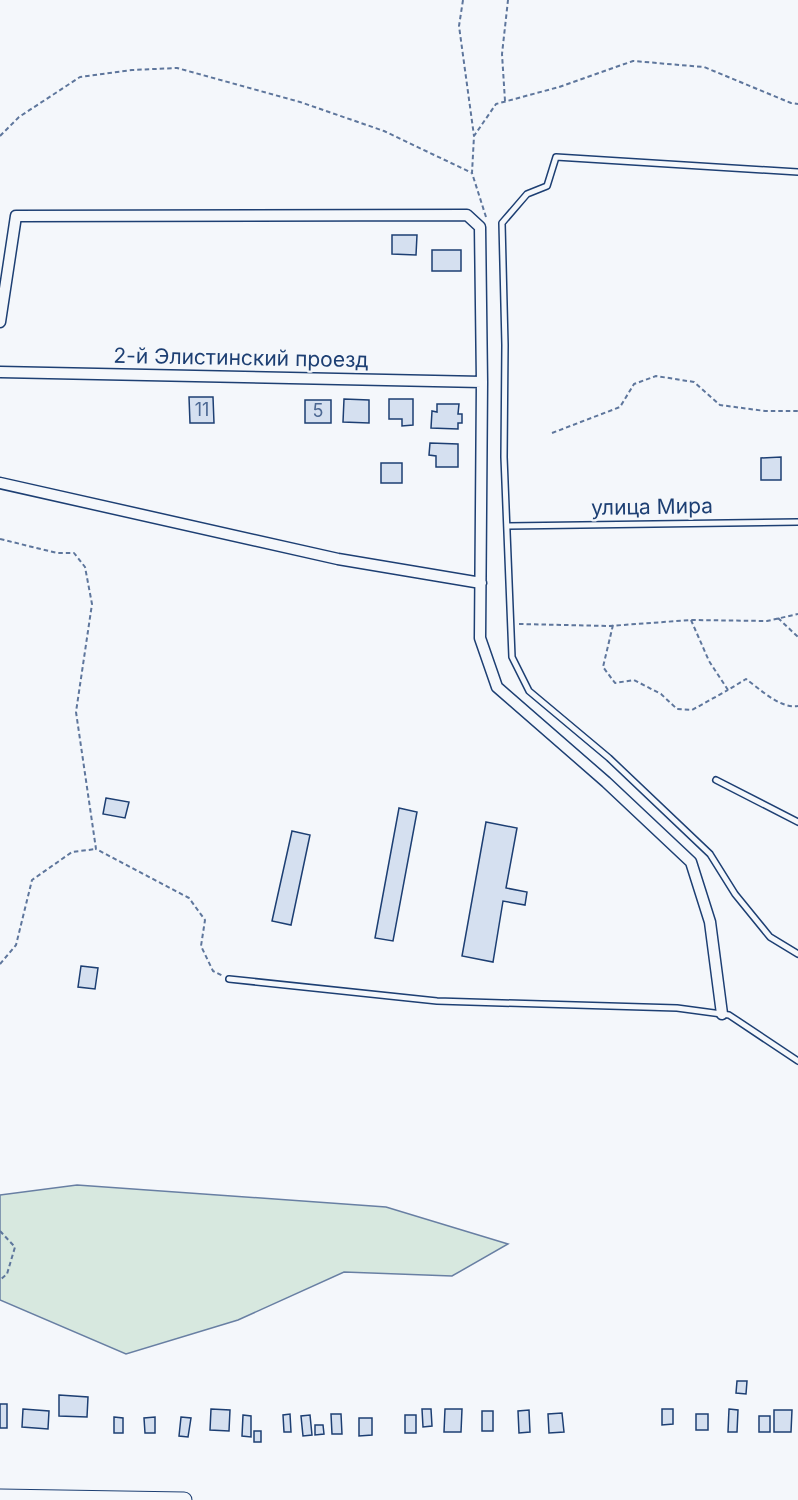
<svg xmlns="http://www.w3.org/2000/svg" width="798" height="1500" viewBox="0 0 798 1500" font-family="Inter,sans-serif">
<rect width="100%" height="100%" fill="#f4f7fb"/>
<path fill="#d7e8df" stroke="#687fa3" stroke-width="1.5" d="M77,1185L386,1207L508,1244L452,1276L344,1272L238,1320L126,1354L0,1300V1195Z"/>
<path fill="#d5e0f0" stroke="#1d3f73" stroke-width="1.5" d="M392,235H417L416,255L392,254Z
M432,250H461V271H432Z
M189,397H213L214,423H190Z
M344,399L369,400V423L343,422Z
M389,399H413V425L402,426V419H389Z
M305,400H331V423H305Z
M437,404H459L458,414H462V423H458V429L431,428L432,411L437,412Z
M430,443L458,444V467H436V456L429,455Z
M781,457V480H761V458Z
M381,463H402V483H381Z
M106,798L129,802L125,818L103,814Z
M399,808L417,812L393,941L375,938Z
M486,822L517,828L506,888L527,892L525,905L503,901L493,962L462,956Z
M292,831L310,835L291,925L272,921Z
M81,966L98,968L95,989L78,987Z
M737,1381H747L746,1394L736,1393Z
M59,1395L88,1397L87,1417L59,1416Z
M0,1404H7V1428H0Z
M23,1409L49,1411L48,1429L22,1427Z
M211,1409L230,1410L229,1431L210,1430Z
M422,1409H431L432,1426L423,1427Z
M445,1409H462L461,1432H444Z
M662,1409H673V1424L662,1425Z
M729,1409L738,1410L737,1432H728Z
M529,1410L530,1432L519,1433L518,1411Z
M774,1410H792L791,1432H774Z
M482,1411H493V1431H482Z
M562,1413L564,1432L549,1433L548,1414Z
M290,1414L291,1432H284L283,1415Z
M331,1414H341L342,1434H332Z
M696,1414H708V1430H696Z
M243,1415L251,1416V1437L242,1436Z
M310,1415L312,1435L303,1436L301,1416Z
M405,1415H416V1433H405Z
M759,1416H770V1432H759Z
M114,1417L123,1418V1433H114Z
M155,1417V1433H145L144,1418Z
M181,1417L191,1418L188,1437L179,1436Z
M359,1418H372V1435L359,1436Z
M315,1425H323L324,1434L315,1435Z
M254,1431H261V1442H254Z"/>
<g fill="none" stroke-linecap="round" stroke-linejoin="round">
<defs>
<path id="lane" d="M798,172L556,157L547,186L527,194L502,223L505,345L504,457L512,657L529,691L609,758L710,854L735,894L770,937L798,954
M507,526L798,522
M716,780L798,822
M229,979L437,1001L677,1008L729,1015L798,1061"/>
<path id="street" d="M0,322L16,216L467,215L480,227L482,382L480,638L497,687L606,782L691,862L710,922L722,1014
M0,372L482,382
M0,483L338,559L481,583"/>
<path id="secondary" d="M0,1497L184,1500"/>
</defs>
<use href="#lane" stroke="#1d3f73" stroke-width="8"/>
<use href="#street" stroke="#1d3f73" stroke-width="13"/>
<use href="#secondary" stroke="#1d3f73" stroke-width="17"/>
<path stroke="#5e769c" stroke-width="2" stroke-dasharray="4.5 3" stroke-linecap="butt" d="M463,0L459,26L474,136
M505,101L502,54L508,0
M0,136L19,117L80,77L132,70L177,68L300,102L384,131L472,173
M486,217L472,173L474,136L496,104L559,87L633,61L704,67L791,103L798,104
M552,433L620,407L634,384L656,376L694,382L720,405L765,411H798
M0,539L57,553H74L85,567L92,604L76,712L96,849L189,898L205,920L201,946L213,971L223,976
M778,618L798,637
M691,620L709,661L728,690L746,679C760,689 780,709 798,706
M519,624L609,626L691,620L767,621L798,614
M613,625L603,667L615,683L634,680L661,694L677,709L692,710L728,690
M0,964L16,945L32,880L72,852L96,849
M0,1231L15,1247L7,1274L0,1280"/>
<use href="#lane" stroke="#f4f7fb" stroke-width="5"/>
<use href="#street" stroke="#f4f7fb" stroke-width="10"/>
<use href="#secondary" stroke="#f4f7fb" stroke-width="15"/>
</g>
<g text-anchor="middle" stroke-width="4.5" stroke-linejoin="round" paint-order="stroke">
<g font-size="18" fill="#4b6792">
<text x="202" y="416">11</text>
<text x="318" y="417">5</text>
</g>
<g font-size="21" fill="#1d3f73" stroke="#f4f7fb">
<text transform="translate(241 358) rotate(1)" y="7">2-й Элистинский проезд</text>
<text transform="translate(652 507) rotate(-1)" y="7">улица Мира</text>
</g>
</g>
</svg>
